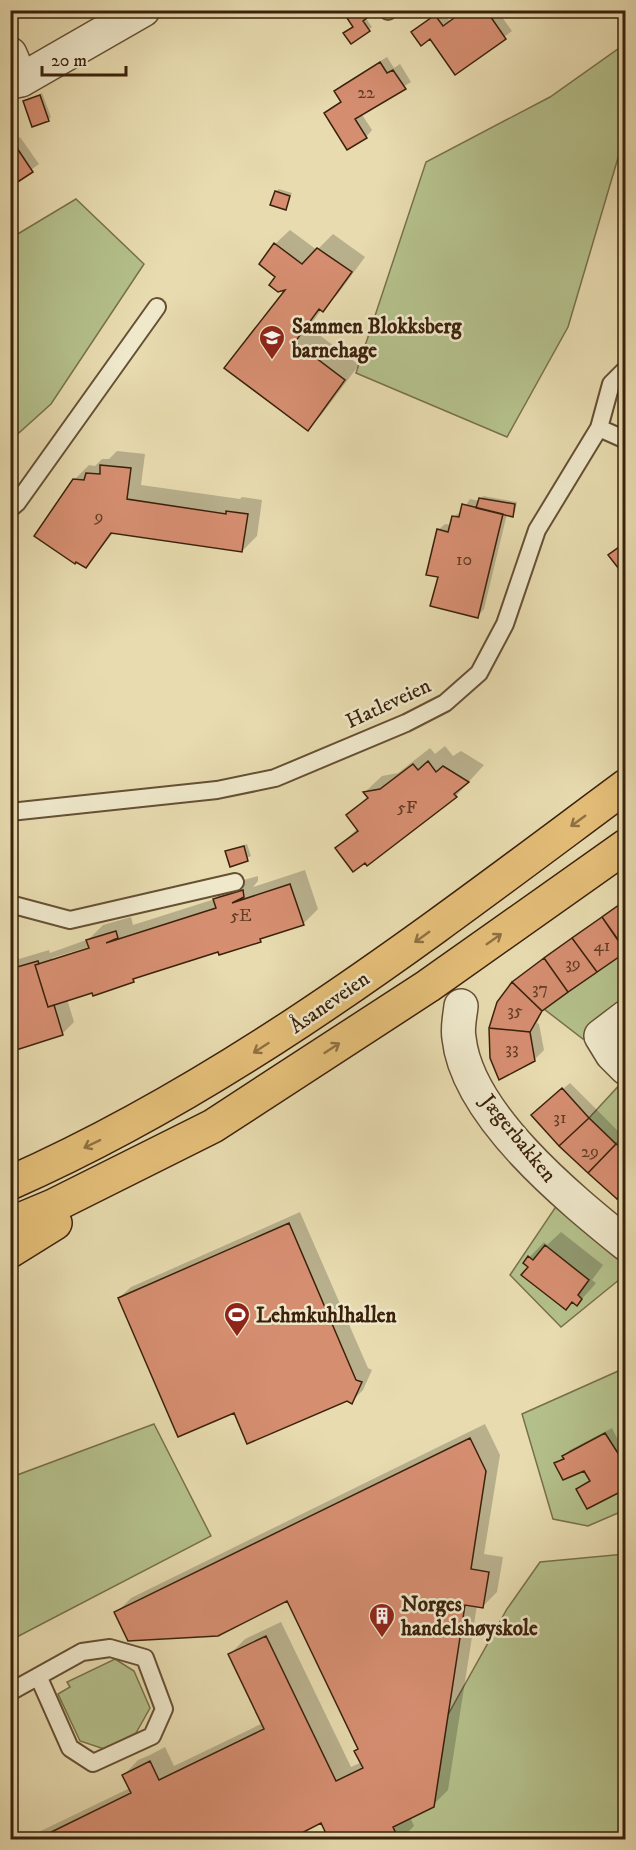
<svg xmlns="http://www.w3.org/2000/svg" width="636" height="1850" viewBox="0 0 636 1850" font-family="'IM FELL DW Pica',serif">
<rect width="100%" height="100%" fill="#e7dbaf"/>
<filter id="stains"><feTurbulence type="fractalNoise" baseFrequency=".00333" numOctaves="4"/><feColorMatrix values="0 0 0 0 .2 0 0 0 0 .09 0 0 0 0 .02 0 0 0 .5 -.17"/></filter>
<radialGradient id="worn" r=".72"><stop offset=".6" stop-color="#630" stop-opacity="0"/><stop offset="1" stop-color="#630" stop-opacity=".3"/></radialGradient>
<path fill="#b4c08b" stroke="#78704b" stroke-width="1.5" d="M625,44V139L623,141L568,327L507,437L356,373L426,162L550,97Z
M76,199L144,264L51,404L11,440V238Z
M625,952V1006L583,1039L544,1009Z
M625,1079V1134L616,1144L589,1118Z
M557,1205L625,1256V1275L561,1327L510,1275Z
M625,1368V1510L588,1526L553,1519L522,1414Z
M154,1424L211,1536L11,1640V1467L17,1475Z
M625,1554V1839L378,1840L507,1609L540,1562Z
M115,1659L134,1671L150,1708L136,1733L104,1749L80,1741L58,1694L70,1687L67,1682Z"/>
<path fill="#0003" fill-rule="evenodd" d="M353,10H372L365,17L372,27L351,42Z
M440,10L450,21L465,10H497L512,31L455,73L430,37L413,32Z
M387,57L394,68L400,64L411,82L361,113L372,130L366,137L325,114L342,101L336,91L342,85Z
M42,93L51,117L48,120L24,101Z
M20,137L39,164L10,185V143Z
M279,189L292,193L285,208L276,191Z
M290,230L317,250L333,234L365,257L337,295L322,309L309,327L359,365L322,414L308,429L226,368L288,288L278,276L275,244Z
M117,451L145,454L141,485L240,499L242,497L262,500L257,536L242,551L114,532L86,566L74,480L89,465L95,466L102,459H109Z
M483,496L517,502L515,512L512,515L507,514L484,609L478,616L439,576L438,530L445,524L451,525L453,517L462,511L470,499L480,501Z
M445,746L453,756L461,751L484,765L456,796L337,848L358,828L348,815L368,796L365,792L382,776L398,773L430,748L435,754Z
M247,844L251,856L231,865L227,852Z
M305,870L318,909L303,924L265,936L260,941L219,950L138,976L133,981L67,999L74,1022L62,1034L10,1050V951L15,949L19,959L49,950L50,953L89,939L103,925L131,917L133,925L215,899L230,884L258,876V881L253,887ZM95,945L96,947L52,961V958Z
M626,900V950L544,1008L537,1023L539,1024L544,1050L535,1059L513,983Z
M570,1083L626,1139V1204L539,1109Z
M300,1212L368,1368L372,1370L363,1390L351,1402L347,1399L235,1411L119,1298L131,1287Z
M561,1232L603,1265L592,1280L596,1283L591,1289L577,1304L573,1301L566,1308L525,1262L544,1242L547,1245Z
M485,1424L500,1455L484,1554L503,1557L497,1592L483,1606L477,1605L448,1790L433,1805L410,1817L414,1826L400,1840H331L322,1821L284,1840H22L130,1788L124,1775L138,1760L150,1755L165,1747L174,1766L263,1723L230,1654L245,1639L281,1622L351,1767L362,1762L359,1748L287,1599L116,1613L131,1598Z
M612,1428L622,1448H626V1487L578,1489L591,1479L585,1469L556,1464L570,1450Z"/>
<path fill="#d68e71" stroke="#3b210b" stroke-width="1.5" d="M352,10H368L371,15L363,21L370,31L351,44L343,33L353,27L345,15Z
M465,10H486L506,39L455,75L430,39L421,46L411,32L435,15L443,26Z
M380,62L387,73L393,70L406,89L355,119L367,138L347,150L324,113L341,102L334,91Z
M40,95L49,121L32,127L23,101Z
M13,142L33,172L10,187V144Z
M275,191L290,196L286,210L270,205Z
M274,243L302,264L317,248L352,272L323,312L319,309L295,342L345,380L308,431L224,368L285,290L278,292L269,285L275,277L259,264Z
M100,465L131,468L127,499L226,514V511L248,514L242,552L111,533L86,568L76,562L75,564L34,536L73,479L84,480L86,473L100,474Z
M479,498L515,504L513,517L476,508Z
M462,504L503,514L478,618L430,606L438,577L426,575L437,529L448,532L452,516L459,517Z
M626,542V578L608,555Z
M428,761L436,772L443,766L469,782L454,794L457,797L367,866L365,863L353,872L335,848L358,831L346,815L368,798L363,792L380,789L413,764L418,770Z
M244,846L248,861L230,867L225,851Z
M290,884L304,925L260,939L261,942L219,955L218,952L133,979L134,982L93,996L92,993L48,1007L35,965L89,948L86,940L116,931L118,938L106,943L216,908L213,899L243,890L244,897L232,903Z
M626,900V951L602,917Z
M602,917L626,952L597,972L572,938Z
M572,938L597,972L568,992L544,958Z
M544,958L568,992L542,1011L512,982Z
M38,961L39,964L35,965L48,1007L54,1005L63,1035L10,1052V969Z
M512,982L542,1011L530,1032L489,1028L497,1002Z
M489,1028L530,1032L535,1061L499,1080L490,1058Z
M562,1088L589,1118L559,1146L531,1115Z
M589,1118L616,1144L588,1173L559,1146Z
M616,1144L626,1151V1188L617,1199L588,1173Z
M626,1188V1205L617,1199Z
M289,1223L356,1380L362,1382L352,1404L347,1401L247,1444L234,1413L178,1437L118,1298Z
M545,1245L589,1280L578,1295L582,1299L577,1306L572,1302L566,1310L521,1275L528,1267L523,1263L528,1256L533,1260Z
M605,1433L623,1461L626,1489L587,1509L576,1489L590,1481L584,1471L563,1480L554,1463L564,1459L562,1456Z
M470,1438L486,1471L471,1569L489,1572L483,1608L465,1605L434,1807L393,1827L399,1840H329L321,1823L288,1840H35L131,1793L122,1775L150,1761L159,1780L264,1729L228,1654L266,1636L336,1781L363,1768L354,1751L358,1749L287,1601L218,1636L128,1641L114,1612Z"/>
<g fill="none" stroke-linecap="round" stroke-linejoin="round">
<defs>
<path id="lane" d="M388,11V10
M599,428L626,440
M10,509L17,503L157,307
M10,812L217,790L275,778L406,723L445,703L479,673L505,624L537,530L599,428L611,384L626,369
M10,904L70,920L235,882
M10,1692L82,1652L110,1648L145,1658L164,1709L152,1736L93,1763L70,1748L39,1678"/>
<path id="street" d="M10,54L21,80
M10,82L21,80L143,10
M461,1006C460,1016 457,1028 459,1038C467,1115 569,1198 626,1244
M626,1017L601,1036L612,1054L626,1068"/>
<path id="highway" d="M10,1183C236,1083 429,932 626,786
M10,1224L53,1206L213,1126L428,986L626,846
M10,1251L55,1223"/>
</defs>
<use href="#lane" stroke="#665034" stroke-width="20"/>
<use href="#street" stroke="#665034" stroke-width="36"/>
<use href="#highway" stroke="#3b210b" stroke-width="36"/>
<use href="#lane" stroke="#efe8cb" stroke-width="16"/>
<use href="#street" stroke="#efe8cb" stroke-width="33"/>
<use href="#highway" stroke="#e4be78" stroke-width="33"/>
</g>
<defs><path id="oneway-shaft" d="M-6 0H5M1.5-3L5.5 0L1.5 3" fill="none" stroke-width="1.6" stroke-linecap="round" stroke-linejoin="round" transform="scale(1.5)"/></defs>
<g stroke="#907042">
<use href="#oneway-shaft" transform="translate(578 821) rotate(144)"/>
<use href="#oneway-shaft" transform="translate(422 937) rotate(144)"/>
<use href="#oneway-shaft" transform="translate(494 939) rotate(-35)"/>
<use href="#oneway-shaft" transform="translate(261 1048) rotate(147)"/>
<use href="#oneway-shaft" transform="translate(332 1048) rotate(-33)"/>
<use href="#oneway-shaft" transform="translate(92 1144) rotate(154)"/>
</g>
<defs>
<symbol id="school-pin" viewBox="-11 -11 22 30"><path d="M0 17L-7.5 6A9.5 9.5 0 1 1 7.5 6Z" fill="#8f2418" stroke="#efe8cb"/><path d="M0-5L7-2L0 1L-7-2ZM-4 1L0 2.5L4 1V4Q0 6-4 4Z" fill="#fff"/></symbol>
<symbol id="stadium-pin" viewBox="-11 -11 22 30"><path d="M0 17L-7.5 6A9.5 9.5 0 1 1 7.5 6Z" fill="#8f2418" stroke="#efe8cb"/><path d="M0-5a6.5 5 0 1 0 0 10a6.5 5 0 1 0 0-10ZM-3.5-1.8h7v3.6h-7Z" fill="#fff"/></symbol>
<symbol id="building-pin" viewBox="-11 -11 22 30"><path d="M0 17L-7.5 6A9.5 9.5 0 1 1 7.5 6Z" fill="#8f2418" stroke="#efe8cb"/><path d="M-4-6H4V6H1V3H-1V6H-4ZM-2.5-4.3h1.7v1.8h-1.7ZM.8-4.3h1.7v1.8H.8ZM-2.5-1h1.7V.8h-1.7ZM.8-1h1.7V.8H.8Z" fill="#fff"/></symbol>
</defs>
<g fill-rule="evenodd">
<use href="#school-pin" x="257" y="323" width="30" height="40"/>
<use href="#stadium-pin" x="222" y="1300" width="30" height="40"/>
<use href="#building-pin" x="367" y="1601" width="30" height="40"/>
</g>
<g text-anchor="middle" stroke-width="5" stroke-linejoin="round" paint-order="stroke">
<g font-size="18" fill="#623c24">
<text x="366" y="98">22</text>
<text x="99" y="522">9</text>
<text x="464" y="565">10</text>
<text x="407" y="813">5F</text>
<text x="241" y="921">5E</text>
<text x="602" y="951">41</text>
<text x="573" y="969">39</text>
<text x="540" y="994">37</text>
<text x="515" y="1016">35</text>
<text x="512" y="1054">33</text>
<text x="560" y="1123">31</text>
<text x="590" y="1157">29</text>
</g>
<g font-size="21" font-weight="bold" fill="#3b210b" stroke="#efe8cb" text-anchor="start">
<text x="292" y="333">Sammen Blokksberg<tspan x="292" dy="24">barnehage</tspan></text>
<text x="256" y="1322">Lehmkuhlhallen</text>
<text x="401" y="1611">Norges<tspan x="401" dy="24">handelshøyskole</tspan></text>
</g>
<g font-size="21" fill="#3b210b" stroke="#efe8cb">
<text transform="translate(388 703) rotate(-25)" y="7">Hatleveien</text>
<text transform="translate(329 1002) rotate(-35)" y="7">Åsaneveien</text>
<text transform="translate(519 1138) rotate(51)" y="7">Jægerbakken</text>
</g>
</g>
<rect width="636" height="1850" fill="none" stroke="#e7dbaf" stroke-width="36"/>
<rect x="12" y="12" width="612" height="1826" fill="none" stroke="#3b210b" stroke-width="3"/>
<rect x="18" y="18" width="600" height="1814" fill="none" stroke="#3b210b" stroke-width="1.5"/>
<path d="M42 66v9h84v-9" fill="none" stroke="#3b210b" stroke-width="3"/>
<text x="51" y="66" font-size="18" fill="#3b210b" stroke="#efe8cb" stroke-width="4.5" paint-order="stroke">20 m</text>
<rect width="100%" height="100%" filter="url(#stains)"/>
<rect width="100%" height="100%" fill="url(#worn)"/>
</svg>
